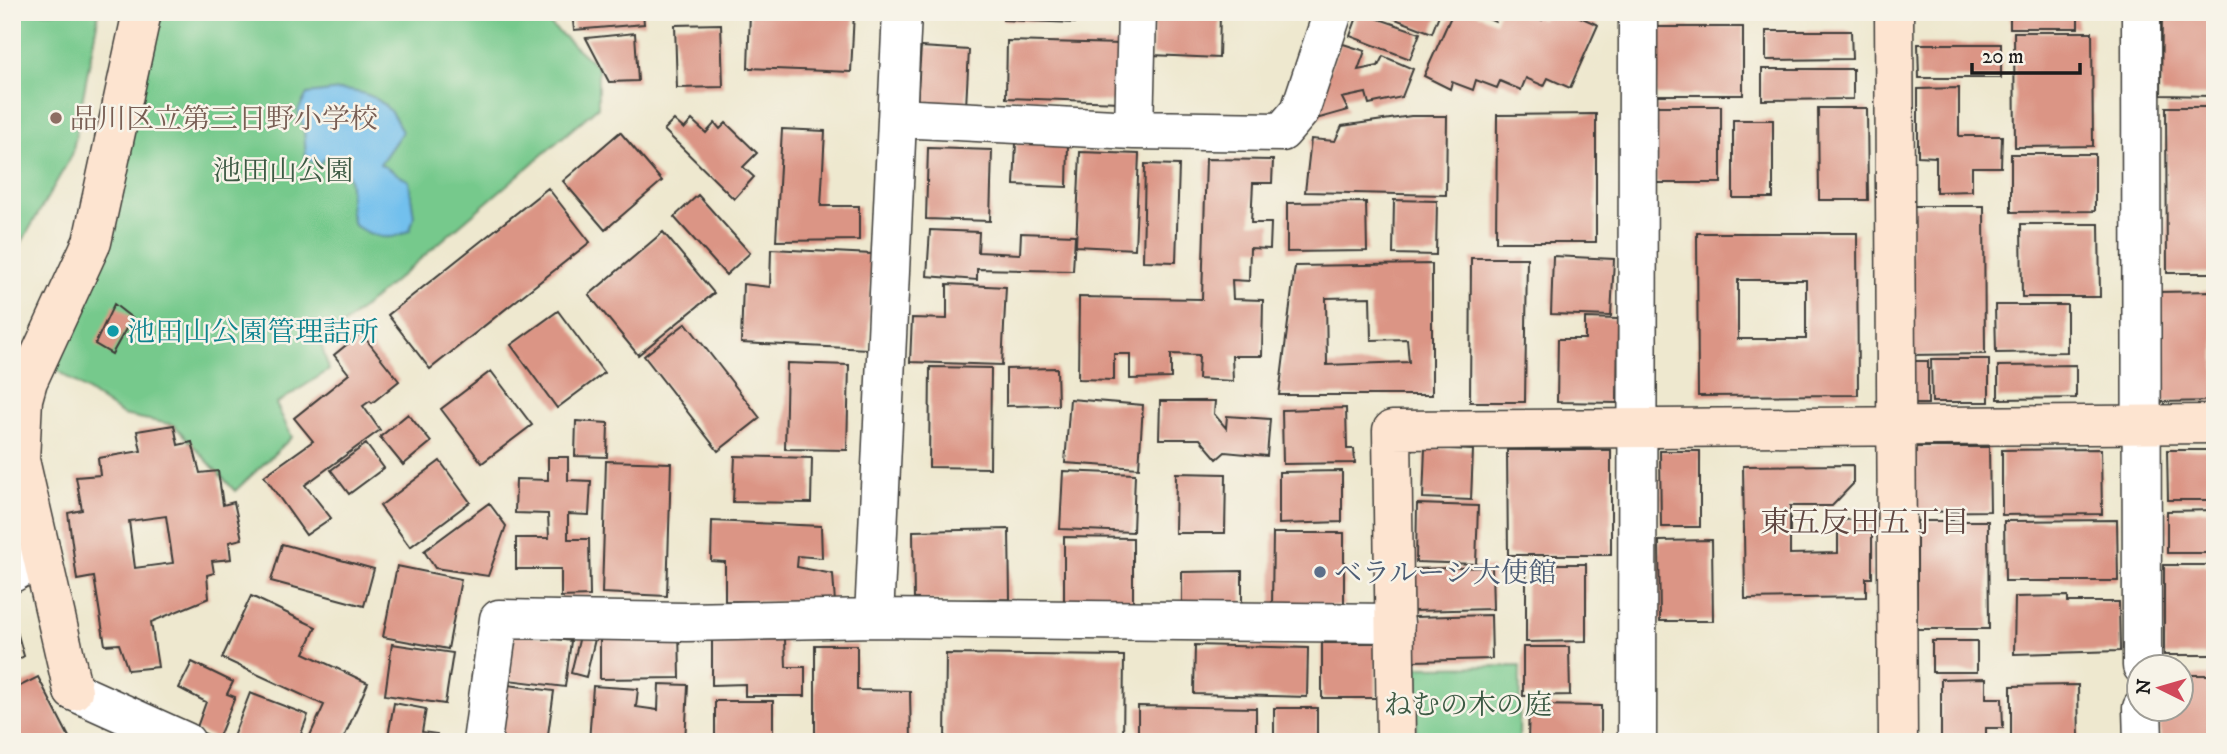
<svg xmlns="http://www.w3.org/2000/svg" width="2227" height="754" viewBox="0 0 2227 754" font-family="'IM FELL DW Pica','Noto Serif JP',serif">
<rect width="100%" height="100%" fill="#f7f3e8"/>
<filter id="ink" filterUnits="userSpaceOnUse"><feTurbulence type="fractalNoise" baseFrequency=".0143" numOctaves="2"/><feDisplacementMap in="SourceGraphic" scale="14" xChannelSelector="R" yChannelSelector="G"/><feConvolveMatrix kernelMatrix="1 2 1 2 8 2 1 2 1" color-interpolation-filters="sRGB"/></filter>
<filter id="wash" filterUnits="userSpaceOnUse"><feTurbulence type="fractalNoise" baseFrequency=".00686" numOctaves="4" result="noise"/><feDisplacementMap in="SourceGraphic" scale="28" xChannelSelector="R" yChannelSelector="G"/><feGaussianBlur stdDeviation="1.57" result="paint"/><feColorMatrix in="noise" values="0 0 0 0 0 0 0 0 0 0 0 0 0 0 0 0 0 1.4 0 .05"/><feComposite in="paint" operator="in"/></filter>
<g filter="url(#wash)">
<rect width="100%" height="100%" fill="#eee8cf"/>
<path fill="#76c98c" stroke="#497254" stroke-width="2" d="M12,12H99L72,155L12,259Z
M155,12H536L598,67V107L321,344L329,370L276,404L292,437L235,491L174,425L123,415L55,369L124,163Z
M1520,666L1519,742H1417L1416,667Z"/>
<path fill="#72c0ed" stroke="#476e84" stroke-width="2" d="M340,90C371,91 390,102 402,132L380,164L409,181L414,217L410,230C389,243 373,237 354,225C342,193 364,177 329,155L318,165L306,158L304,129L298,111L307,94Z"/>
<g id="blocks">
<path fill="#db9585" fill-rule="evenodd" d="M572,12H643L644,24L574,30Z
M750,12H854L851,72L748,68Z
M1003,12H1076L1075,23L1003,20Z
M1154,12H1220L1219,58L1152,55Z
M1359,12L1420,33L1410,59L1350,36Z
M1377,12H1440L1432,33Z
M1453,12H1473L1495,22L1499,12H1525L1542,20L1546,12H1569L1598,25L1570,88L1548,78L1544,86L1526,78L1521,90L1500,81L1497,88L1476,80L1473,90L1452,82L1450,89L1424,76Z
M2010,12H2078V28H2010Z
M2162,14L2212,15L2211,96L2161,95Z
M721,24L723,87L677,88L675,25Z
M1656,27H1743V95H1656Z
M1766,31H1851L1852,59L1766,60Z
M2014,32H2092L2093,146L2015,147Z
M635,33L638,81L609,82L586,38Z
M1007,41L1122,44L1120,102L1006,98Z
M1340,43L1365,51L1358,70L1378,66L1383,56L1413,69L1402,97L1369,104L1366,93L1342,98L1348,110L1309,121Z
M1918,44H2001V78H1919Z
M921,47L969,50L966,107L917,104Z
M1762,69H1853V99L1762,100Z
M1959,88V136H2002L2001,167H1972V191L1936,192V157L1918,156V89Z
M1656,106H1721V183H1656Z
M2166,107H2215V273H2167Z
M1818,108H1867L1868,200H1819Z
M1596,114V242H1496L1497,115Z
M1411,116H1447L1446,195L1305,192L1311,139L1335,141L1342,126Z
M674,120L684,129L692,120L706,133L715,123L720,129L726,123L757,153L743,167L754,177L734,199L664,130Z
M1733,120H1773V198H1733Z
M782,129L825,131L821,206H859V240L776,241Z
M620,132L662,181L605,230L563,181Z
M1016,143L1068,144L1067,187L1014,185Z
M928,148L992,150L990,221L926,219Z
M1080,152L1139,154L1135,249L1076,246Z
M2011,154H2095V211L2011,212Z
M1206,159L1273,160L1272,183H1253L1251,223H1271L1270,249L1250,248L1249,281L1232,280L1233,299L1263,300L1262,356H1232L1233,381L1198,379L1199,355L1171,354V378L1130,379V354H1114V380L1078,379L1079,297L1202,299Z
M1145,164L1179,165L1176,262L1143,261Z
M548,188L590,242L430,369L388,315Z
M698,195L750,253L726,275L674,217Z
M1394,200L1437,201L1436,255L1393,254Z
M1366,202L1367,251L1287,252V203Z
M1910,206H1984L1985,354L1911,355Z
M2021,224H2099L2100,297H2022Z
M930,230L979,232L978,252L1020,254L1021,233L1075,235L1073,271L977,269V280L927,276Z
M663,232L714,293L638,355L589,295Z
M1697,233H1857L1858,395L1698,396ZM1738,280H1806V339H1738Z
M771,249L872,254L868,349L741,343L743,284L770,287Z
M1553,256L1614,259L1611,316L1551,314Z
M1471,258H1527L1525,402H1470Z
M1432,264V395H1279L1295,266ZM1370,297L1371,340L1407,339L1409,362L1327,365L1326,298Z
M947,284L1006,287L1002,365L910,362L912,318L947,319Z
M2215,291V401L2159,402L2157,292Z
M114,304L132,318L112,354L95,344Z
M1995,305H2067V352L1996,353Z
M558,311L604,373L557,408L511,345Z
M1585,318L1618,319L1617,403L1557,402L1558,339H1585Z
M686,323L760,418L718,451L644,356Z
M361,333L399,381L372,403L370,401L363,406L380,430L305,485L331,518L306,535L264,476L313,441L294,418L349,374L334,355Z
M1931,359H1989V402H1932Z
M1909,361H1928V404H1910Z
M787,363L849,365L847,450L785,449Z
M2076,365V398L1998,399V366Z
M930,367L991,368L990,468L929,467Z
M1057,368L1058,405L1006,406V369Z
M491,371L532,425L482,463L441,409Z
M1070,399L1143,405L1139,468L1065,463Z
M1160,401H1215L1214,414L1226,428L1227,416L1270,419L1267,456L1225,452L1217,459L1200,439H1159Z
M1346,408L1347,449H1354L1355,463L1283,464L1282,410Z
M408,414L431,442L403,465L380,437Z
M576,421L608,423L607,457L575,456Z
M174,425L178,445L192,442L200,473L218,471L223,505L234,502L242,539L229,542L231,559L212,561L214,573L207,575L209,598L151,622L158,667L128,670L119,644L105,645L94,577L77,580L68,513L82,510L76,477L100,475L98,458L141,451L137,431ZM166,516L173,563L135,568L129,521Z
M366,444L384,468L349,494L331,470Z
M1913,447H1989L1990,511L1913,512Z
M1425,448L1473,450L1471,500L1423,498Z
M2101,449L2102,514L2002,515V450Z
M1507,450H1611V555H1508Z
M2167,450H2215V500H2168Z
M1660,451H1700V527H1661Z
M735,456L812,458L811,503L733,502Z
M548,457H568V480L591,481L589,515L568,514V539H589L590,596L561,597V569H516V538H549L548,514L515,513L516,479L548,480Z
M440,461L470,502L410,547L380,506Z
M606,461L671,463L667,596L602,593Z
M1853,465V484L1832,506H1790V554L1838,553V520L1872,519V578H1866V597L1745,599L1743,466Z
M1063,471L1135,474L1133,532L1060,529Z
M1342,471V522L1279,524V472Z
M1176,473L1226,474L1225,533H1175Z
M489,503L506,526L488,576L435,568L424,551Z
M1417,504L1478,506L1476,564L1416,562Z
M2215,510V553H2167V511Z
M2117,520L2118,581H2005L2004,521Z
M712,521L821,526L822,558L798,556L797,567L833,574L835,603L725,601V562L711,561Z
M1917,521H1988L1989,629H1917Z
M1009,529L1010,599L914,601L913,531Z
M1273,533H1344V606H1272Z
M1064,537L1133,538V607L1064,606Z
M1712,540L1713,621H1660L1659,541Z
M282,544L374,569L364,606L271,581Z
M1526,564H1586V641L1526,642Z
M2164,565H2215V655H2164Z
M397,566L461,579L448,649L383,637Z
M1492,567L1493,609L1413,611L1412,569Z
M1242,571V604H1182V572Z
M251,596L316,627L304,653L368,683L342,742H307L324,705L222,658Z
M2068,596V602H2119L2120,651L2014,654L2015,597Z
M12,614L24,656L12,663Z
M1491,615L1492,659L1414,661V617Z
M679,628L680,678L600,679V629Z
M514,633L571,641L565,687L508,680Z
M580,636L595,639L586,677L571,673Z
M785,639L786,667H805V696H745V684L712,685V640Z
M1932,641H1977V672H1932Z
M1322,643H1376V698H1322Z
M392,644L453,653L445,704L385,695Z
M815,645H857V690L910,691L911,742H815Z
M1195,645L1308,648L1307,697L1194,694Z
M1523,647H1569L1570,695L1523,696Z
M946,654L1124,656L1123,742H945Z
M192,662L233,682L227,694L235,697L218,739L196,730L206,702L179,688Z
M2182,675H2215V742H2160V708H2182Z
M38,677L69,737L61,742H12V690Z
M1986,678V698H2002L2003,728H1986V742H1941V679Z
M659,684L688,685L685,742H589L593,686L638,689L636,707L658,710Z
M508,685L554,691L547,742H500Z
M2078,685L2079,742H2011V686Z
M250,693L308,715L298,742H231Z
M715,701H773V734L787,735V742H719L720,736H715Z
M394,703L426,709L422,732L437,734L436,742H387Z
M1529,705L1601,706V742H1528Z
M1138,706L1256,708V742H1138Z
M1274,708H1317V737H1331V742H1274Z
M120,732L142,742H111L109,734Z"/>
</g>
</g>
<g filter="url(#ink)">
<use href="#blocks" fill-opacity="0" stroke="#3c3b37" stroke-width="2"/>
<g fill="none" stroke-linecap="round" stroke-linejoin="round">
<defs>
<path id="street" d="M2141,12L2142,666
M897,118L1134,130L1282,132L1300,111L1333,12
M1134,130L1137,12
M12,573L41,556
M874,618L902,12
M73,691L186,742
M2142,708L2143,742
M482,742L499,619L686,622L874,618L1395,623
M1637,742L1638,12"/>
<path id="secondary" d="M1894,12L1898,742
M73,691L20,460L23,399L28,381L92,242L142,12
M1396,742L1392,430L2215,424"/>
</defs>
<use href="#street" stroke="#3c3b37" stroke-width="41"/>
<use href="#secondary" stroke="#3c3b37" stroke-width="41"/>
<use href="#street" stroke="#fff" stroke-width="38"/>
<use href="#secondary" stroke="#fde4d0" stroke-width="38"/>
</g>
</g>
<circle fill="#8d6e63" stroke="#f7f3e8" stroke-width="2.5" cx="56" cy="118" r="7"/>
<circle fill="#0f9aa8" stroke="#f7f3e8" stroke-width="2.5" cx="113" cy="331" r="7"/>
<circle fill="#5c6f8a" stroke="#f7f3e8" stroke-width="2.5" cx="1320" cy="572" r="7"/>
<g text-anchor="middle" stroke-width="5" stroke-linejoin="round" paint-order="stroke">
<g font-size="28" fill="#785e54" stroke="#f7f3e8" text-anchor="start">
<text x="70" y="128">品川区立第三日野小学校</text>
</g>
<g font-size="28" fill="#3c5943" stroke="#f7f3e8">
<text x="283" y="180">池田山公園</text>
<text x="1468" y="714">ねむの木の庭</text>
</g>
<g font-size="28" fill="#0d838f" stroke="#f7f3e8" text-anchor="start">
<text x="127" y="341">池田山公園管理詰所</text>
</g>
<g font-size="28" fill="#4e5e75" stroke="#f7f3e8" text-anchor="start">
<text x="1334" y="582">ベラルーシ大使館</text>
</g>
<g font-size="30" fill="#5f4641" stroke="#f7f3e8">
<text x="1865" y="532">東五反田五丁目</text>
</g>
</g>
<rect width="2227" height="754" fill="none" stroke="#f7f3e8" stroke-width="42"/>
<g transform="translate(2160 688) rotate(275)"><circle r="33" fill="#f7f3e8" stroke="#9f9d96" stroke-width="2"/>
<path d="M0-5L12 26L0 18L-12 26Z" fill="#d1495b"/>
<text y="-10" font-size="19" font-weight="bold" text-anchor="middle" fill="#1c1c1c">N</text>
</g>
<path d="M1972 63v10h108v-10" fill="none" stroke="#1c1c1c" stroke-width="3.5"/>
<text x="1982" y="63" font-size="21" fill="#1c1c1c" stroke="#f7f3e8" stroke-width="5" paint-order="stroke">20 m</text>
</svg>
